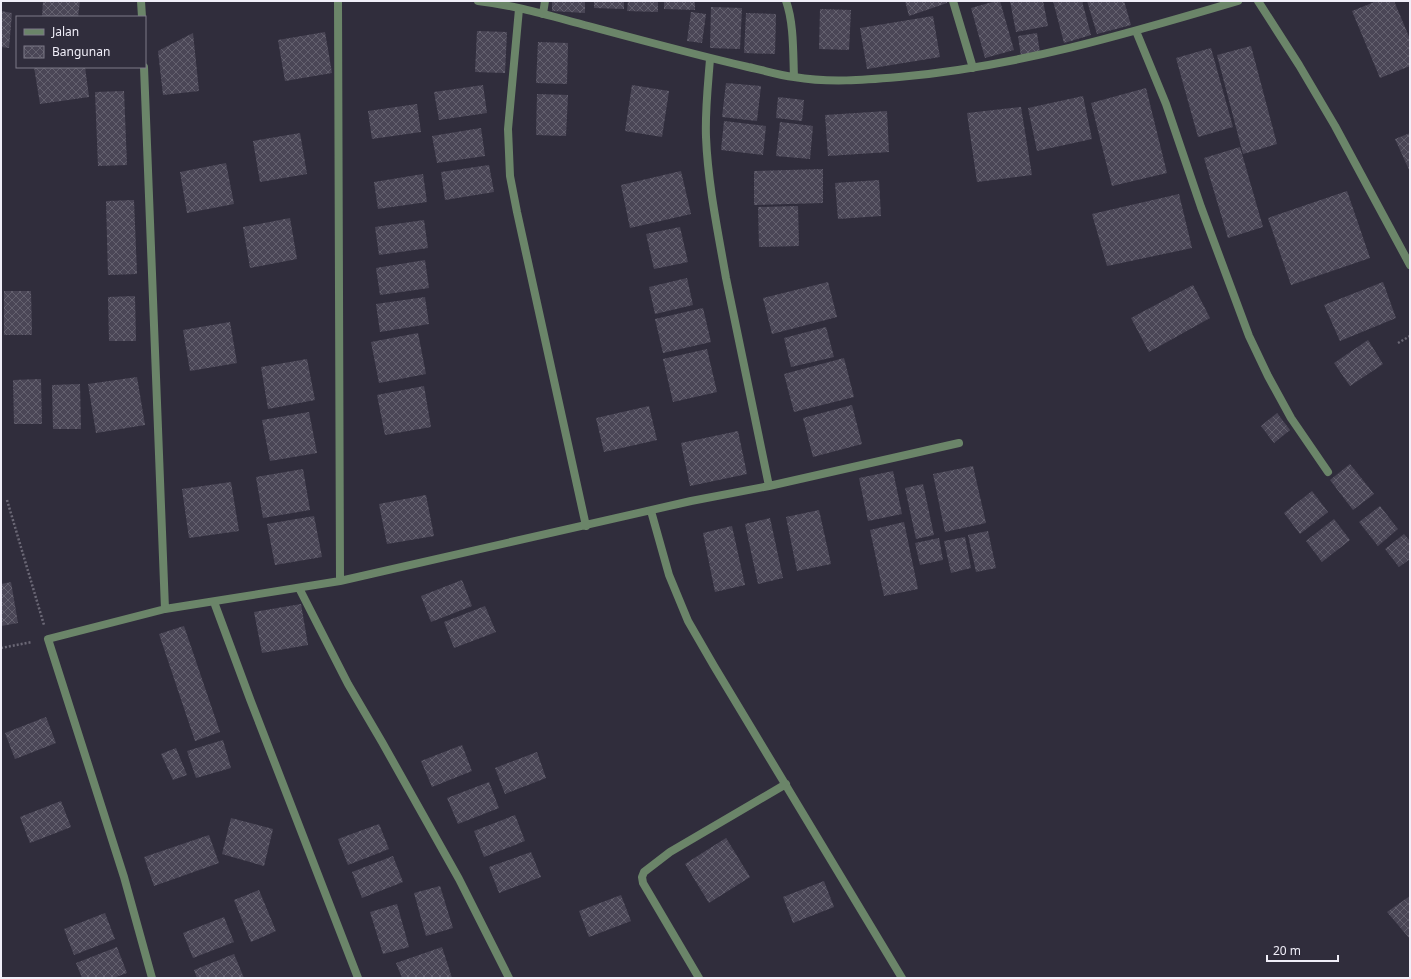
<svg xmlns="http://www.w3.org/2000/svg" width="1411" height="979" viewBox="0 0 1411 979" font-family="'Noto Sans',sans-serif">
<defs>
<pattern id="building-cross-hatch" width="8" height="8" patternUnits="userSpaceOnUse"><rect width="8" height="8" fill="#4a4656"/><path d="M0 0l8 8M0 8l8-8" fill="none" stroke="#64616f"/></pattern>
</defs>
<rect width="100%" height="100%" fill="#302d3c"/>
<path fill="url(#building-cross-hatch)" d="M43,1H80L78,17H42Z
M552,1H585V13L552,11Z
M594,1H624V9L594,8Z
M628,1H658V12L627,11Z
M664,1H695V10L664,9Z
M905,1H947V3L909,16Z
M996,1H1000L1014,50L985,58L971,8Z
M1010,1H1043L1048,26L1016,32Z
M1053,1H1082L1091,35L1064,43Z
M1087,1H1124L1131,25L1097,34Z
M1377,1H1394L1410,39V66L1380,78L1352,11Z
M711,7L742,8L740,49L710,48Z
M820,9L851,10L849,50L819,49Z
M1,11L12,13L9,48L1,47Z
M691,12L706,14L702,43L687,41Z
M746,13L776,14L775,54L744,53Z
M933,16L940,57L867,69L860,28Z
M477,31L507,32L505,73L475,72Z
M325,32L332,73L285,81L278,40Z
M193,33L199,91L163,95L158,51Z
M1037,33L1040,53L1021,56L1018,36Z
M538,42L568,43L567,84L536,83Z
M1251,46L1277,144L1243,154L1217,55Z
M1211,48L1233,127L1198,137L1176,58Z
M34,67H85L89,97L40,104Z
M726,83L761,86L757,121L722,117Z
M483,85L487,113L439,120L434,92Z
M632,85L669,91L662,137L625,131Z
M1146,88L1167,173L1112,186L1091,103Z
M124,91L127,165L98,166L95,92Z
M537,94L568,95L566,136L536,135Z
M1083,96L1092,139L1037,151L1028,108Z
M778,97L804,100L802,121L776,118Z
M417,104L421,132L372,139L368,111Z
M1021,107L1032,175L977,182L967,113Z
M887,111L889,152L828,156L825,115Z
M724,121L766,126L763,155L721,150Z
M780,122L813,126L810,159L776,156Z
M481,128L485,156L437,163L432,136Z
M300,133L307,174L260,182L253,141Z
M1410,133V172L1395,139Z
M1240,147L1263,227L1228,238L1204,158Z
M226,163L234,204L187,213L180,172Z
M489,165L494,192L445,200L441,172Z
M823,169V203L754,205V171Z
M681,171L691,214L630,228L621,185Z
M423,174L427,202L378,209L374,182Z
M879,180L881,216L838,219L835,183Z
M1347,191L1370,258L1291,285L1268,218Z
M1179,194L1192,248L1107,266L1092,214Z
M134,200L137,274L108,275L106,201Z
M798,206L799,246L759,247L758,207Z
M290,218L297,259L250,268L243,227Z
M424,220L428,248L379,255L375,227Z
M680,227L688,262L654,269L646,234Z
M425,260L429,288L380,295L376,268Z
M687,278L693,305L655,314L649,287Z
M828,282L837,317L772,334L763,298Z
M1383,282L1396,318L1340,341L1324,305Z
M1193,285L1210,318L1149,352L1131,318Z
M4,291H31L32,335H4Z
M135,296L136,341H109L108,297Z
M425,297L429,324L380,332L376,304Z
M703,308L711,342L663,353L655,319Z
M230,322L237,363L190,371L183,330Z
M826,327L834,357L791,367L784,338Z
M418,333L426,374L379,383L371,342Z
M1368,340L1383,364L1350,386L1334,363Z
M707,349L717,392L673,402L663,359Z
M844,358L854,397L794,412L784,374Z
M307,359L315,400L268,409L261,367Z
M137,377L145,425L96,433L88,384Z
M41,379L42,424H14L13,380Z
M80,384L81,429H53L52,385Z
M424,386L431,427L385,435L377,395Z
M852,405L862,444L813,457L803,418Z
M649,406L657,440L604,452L596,418Z
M309,412L317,453L270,461L262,420Z
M1277,413L1290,430L1274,443L1261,426Z
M738,431L747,474L690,486L681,443Z
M1350,464L1374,494L1353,510L1330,480Z
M973,466L986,523L945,532L933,474Z
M303,469L310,510L263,518L256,477Z
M893,471L902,514L868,521L859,478Z
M231,482L239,531L189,538L182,489Z
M923,484L934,535L916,539L905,488Z
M1312,491L1328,512L1300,534L1284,513Z
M426,495L434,536L387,544L379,504Z
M1380,506L1398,529L1378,546L1359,522Z
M819,510L831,564L797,571L786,517Z
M314,516L322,557L275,565L267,524Z
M770,518L783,578L758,584L745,524Z
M1334,519L1350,540L1322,562L1306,541Z
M904,522L918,589L884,596L870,530Z
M732,526L745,585L715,592L703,533Z
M988,531L996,568L976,572L968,535Z
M1404,534L1410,541V559L1399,567L1385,549Z
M965,537L971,568L951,573L944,541Z
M939,538L943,560L920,565L915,543Z
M462,580L472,606L431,622L421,596Z
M11,582L18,623L1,626V584Z
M301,604L308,645L262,653L254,612Z
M485,606L496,632L454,648L444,622Z
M184,626L220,732L195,741L159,634Z
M46,717L56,743L15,759L5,733Z
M223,740L231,768L196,778L187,751Z
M462,745L472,771L432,787L421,761Z
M176,748L187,775L173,780L161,754Z
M537,752L546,778L505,794L495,768Z
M489,782L499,808L458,824L447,798Z
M61,801L71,827L30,843L20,817Z
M515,815L525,841L484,857L474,831Z
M231,818L273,829L264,866L222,854Z
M379,824L389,849L348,865L338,839Z
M209,835L219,863L154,886L144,857Z
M726,838L750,877L709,903L685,864Z
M531,852L541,877L499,893L489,867Z
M393,856L403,882L362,898L352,872Z
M824,881L834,907L793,923L783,897Z
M440,886L453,928L426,936L414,893Z
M259,890L276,931L251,942L234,900Z
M621,895L631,921L589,937L579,911Z
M1410,896V939L1387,912Z
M397,904L409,947L383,954L370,912Z
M105,913L115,939L74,955L64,929Z
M224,917L234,942L193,958L183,933Z
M117,947L127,973L113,978H82L76,963Z
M442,947L452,978H402L396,963Z
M234,954L244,978H197L194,970Z"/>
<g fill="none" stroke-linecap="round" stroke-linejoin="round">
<path stroke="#6b6876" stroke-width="2.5" stroke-dasharray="2 2" stroke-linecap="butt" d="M1398,343L1410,336
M7,500L44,625
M1,648L32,642"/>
<path stroke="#6b8569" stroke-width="8" d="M141,1L142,17
M478,1C513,5 547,15 581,24C637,39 692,54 748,67C763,70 778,75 794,77C829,83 864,80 899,77C1015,67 1127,34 1238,1
M786,1C794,23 793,53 794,77
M953,1L973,68
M1258,1L1299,65L1335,126L1410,265
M519,9L508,129L510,176L517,212L586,526
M543,14L545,1
M1136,31L1166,104L1201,207L1249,336L1268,376L1291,418L1328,472
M710,59C708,85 705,111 706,137C708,185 718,232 726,278C740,348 755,417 769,486
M144,67L165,609
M651,511L669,575L688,621L714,666L902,978
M340,581L691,501L769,486L959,443
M299,588L348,684L382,742L459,879L509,978
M214,602L250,699L358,978
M152,978L124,877L48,639L165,609L340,581L338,1
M699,978L643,883L642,877L644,872L670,852L786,784"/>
</g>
<rect width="1411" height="979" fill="none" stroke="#f0eef8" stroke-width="4"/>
<rect x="16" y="16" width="130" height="52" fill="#302d3c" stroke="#7d7a87"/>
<rect x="24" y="29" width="20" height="6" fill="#6b8569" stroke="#7d7a87"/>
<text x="52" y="36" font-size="12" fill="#f0eef8">Jalan</text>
<rect x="24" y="46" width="20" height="12" fill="url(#building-cross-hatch)" stroke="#7d7a87"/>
<text x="52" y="56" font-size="12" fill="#f0eef8">Bangunan</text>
<path d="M1267 955v6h71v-6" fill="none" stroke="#f0eef8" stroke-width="2"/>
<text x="1273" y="955" font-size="12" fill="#f0eef8" stroke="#302d3c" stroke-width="3" paint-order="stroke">20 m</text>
</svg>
